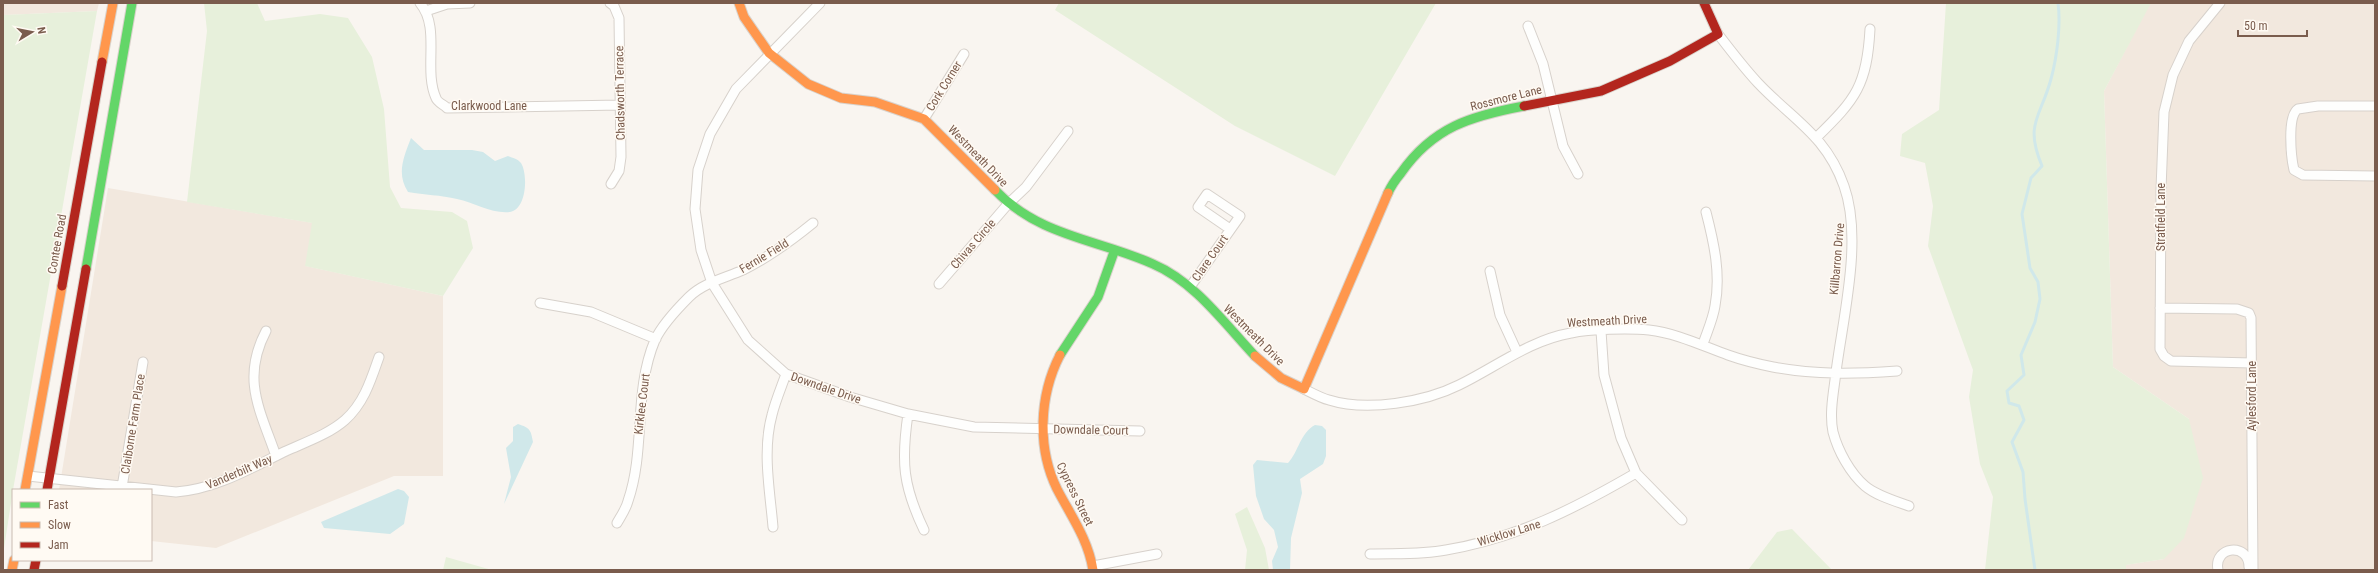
<svg xmlns="http://www.w3.org/2000/svg" width="2378" height="573" viewBox="0 0 2378 573" font-family="'Roboto Condensed',sans-serif">
<rect width="100%" height="100%" fill="#f9f5f0"/>
<path fill="#f2e8de" d="M3,3H99L97,11L3,15Z
M2150,3H2375V570H2126L2125,565L2164,559L2189,419L2113,367L2104,91Z
M108,188L313,223L306,266L443,296V476H394L216,548L151,541V490H59Z"/>
<path fill="#e7f0db" d="M204,3H257L265,21L320,14L348,18L372,57L384,109L390,187L401,208L452,212L467,221L473,248L443,296L305,266L312,223L187,202L207,31Z
M1059,3H1436L1335,176L1235,126L1055,10Z
M1946,3H2151L2104,91L2113,367L2189,419L2203,478L2184,538L2164,559L2126,565V570H1985L1993,497L1980,464L1969,397L1973,370L1928,246L1933,206L1925,163L1900,156L1902,134L1939,110Z
M97,11L13,490L3,555V15Z
M1247,507L1265,548L1269,570H1245L1247,550L1235,514Z
M1792,529L1832,570H1748L1777,532Z
M446,557L492,570H443Z"/>
<path fill="#d0e8ea" d="M411,138L424,150H472L483,152L495,161L508,156C513,158 518,159 521,163C528,174 527,209 510,212C492,214 475,203 457,199C441,195 424,195 408,192C396,174 404,156 411,138Z
M518,424C530,428 531,430 533,442L504,504L511,477L506,448L513,441V427Z
M1315,425L1322,426L1326,430V456L1323,464L1300,479L1302,493L1291,538L1290,570H1273L1272,561L1278,547L1274,530L1264,519L1256,496L1253,465L1257,460L1288,463C1299,451 1300,433 1315,425Z
M398,489L404,491L409,497L404,524L390,534L324,528L321,522Z"/>
<g fill="none" stroke-linecap="round" stroke-linejoin="round">
<path stroke="#d0e8ea" stroke-width="3" d="M2035,570L2025,499L2023,472L2012,442L2024,420L2019,406L2009,403L2007,391L2024,375L2021,355L2035,322L2040,299L2038,282L2030,268L2022,214L2031,178L2042,166C2024,123 2041,117 2051,79C2057,57 2061,25 2058,3"/>
<defs>
<path id="street" d="M420,3C441,28 423,69 436,98C437,102 444,105 447,108L620,105
M610,3L614,6L619,18L621,157L619,171L611,184
M820,3L736,89L710,134L698,170L695,209L701,250L712,283L748,340L786,374L850,397L908,414L974,427L1140,431
M2220,3L2189,41L2173,75L2164,112L2161,189L2160,349L2164,356L2171,361L2252,363
M426,11L447,4L470,3
M1528,26L1543,64L1563,146L1578,174
M1718,34C1731,51 1744,68 1758,83C1793,120 1826,135 1844,186C1863,239 1843,317 1836,372C1834,390 1829,413 1833,432C1838,451 1850,473 1865,486C1877,496 1895,501 1909,506
M2375,106H2318L2298,109C2287,116 2291,157 2294,170L2303,175L2375,176
M924,119L964,54
M1817,137C1856,99 1867,85 1870,29
M1490,271L1500,315L1517,352
M939,284L1008,204L1026,187L1068,131
M1190,287L1240,216L1207,194L1198,207L1230,229
M540,303L591,312L656,339
M2160,308L2237,309L2249,313L2251,318L2253,570
M266,331C241,379 260,410 276,456
M1601,331L1604,375L1621,438L1636,473L1682,520
M1703,344C1707,332 1713,319 1715,306C1721,274 1714,243 1706,212
M1304,389C1312,393 1321,398 1329,400C1367,412 1425,402 1459,385C1496,367 1530,340 1571,333C1590,329 1629,328 1649,330C1676,333 1703,346 1728,355C1742,360 1758,364 1773,367C1815,375 1855,374 1897,371
M908,414C901,462 903,486 924,530
M28,476L176,492C216,489 251,468 286,451C306,442 329,434 345,420C364,403 371,380 379,357
M122,487L143,362
M617,523C621,516 626,509 628,501C646,449 633,392 655,340C662,325 677,309 689,297C703,283 725,278 743,270C769,257 791,241 813,223
M773,527C770,491 762,451 772,415C775,402 781,388 786,374
M1370,554C1394,553 1421,555 1446,550C1517,538 1574,509 1636,473
M1093,566L1157,554
M2218,570C2213,546 2249,542 2249,567"/>
<path id="fast" d="M995,190C1040,237 1098,239 1153,264C1195,282 1224,323 1255,356
M1388,193C1391,186 1396,179 1401,173C1433,127 1471,116 1524,106
M86,269L132,3
M1060,355L1098,297L1114,252"/>
<path id="slow" d="M739,3L744,17L769,53L808,84L841,98L875,102L924,119L995,190
M102,62L113,3
M1060,355C1039,396 1037,448 1057,489C1071,516 1088,539 1093,570
M1255,356L1281,378L1304,389L1388,193
M25,490L62,286
M12,570L14,560"/>
<path id="jam" d="M1524,106L1601,91L1670,61L1718,34L1704,3
M62,286L102,62
M47,490L86,269
M34,570L36,560"/>
</defs>
<use href="#street" stroke="#d7d1cb" stroke-width="11"/>
<use href="#fast" stroke="#d9d2cb" stroke-width="11"/>
<use href="#slow" stroke="#d9d2cb" stroke-width="11"/>
<use href="#jam" stroke="#d9d2cb" stroke-width="11"/>
<use href="#street" stroke="#fefefd" stroke-width="9"/>
<use href="#fast" stroke="#63d668" stroke-width="9"/>
<use href="#slow" stroke="#ff974d" stroke-width="9"/>
<use href="#jam" stroke="#b3261e" stroke-width="9"/>
</g>
<g text-anchor="middle" stroke-width="3" stroke-linejoin="round" paint-order="stroke">
<g font-size="12" fill="#7a5c4d" stroke="#fffaf3">
<text transform="translate(944 86) rotate(-58)" y="4">Cork Corner</text>
<text transform="translate(620 93) rotate(-91)" y="4">Chadsworth Terrace</text>
<text transform="translate(1506 98) rotate(-14)" y="4">Rossmore Lane</text>
<text x="489" y="110">Clarkwood Lane</text>
<text transform="translate(978 156) rotate(46)" y="4">Westmeath Drive</text>
<text transform="translate(2161 217) rotate(-90)" y="4">Stratfield Lane</text>
<text transform="translate(57 244) rotate(-80)" y="4">Contee Road</text>
<text transform="translate(973 244) rotate(-49)" y="4">Chivas Circle</text>
<text transform="translate(764 256) rotate(-31)" y="4">Fernie Field</text>
<text transform="translate(1210 258) rotate(-55)" y="4">Clare Court</text>
<text transform="translate(1837 259) rotate(-85)" y="4">Killbarron Drive</text>
<text transform="translate(1607 321) rotate(-3)" y="4">Westmeath Drive</text>
<text transform="translate(1254 335) rotate(45)" y="4">Westmeath Drive</text>
<text transform="translate(826 388) rotate(19)" y="4">Downdale Drive</text>
<text transform="translate(2252 396) rotate(-90)" y="4">Aylesford Lane</text>
<text transform="translate(642 404) rotate(-83)" y="4">Kirklee Court</text>
<text transform="translate(133 424) rotate(-81)" y="4">Claiborne Farm Place</text>
<text transform="translate(1091 430) rotate(1)" y="4">Downdale Court</text>
<text transform="translate(239 472) rotate(-23)" y="4">Vanderbilt Way</text>
<text transform="translate(1075 494) rotate(64)" y="4">Cypress Street</text>
<text transform="translate(1509 533) rotate(-17)" y="4">Wicklow Lane</text>
</g>
</g>
<rect width="2378" height="573" fill="none" stroke="#7a5c4d" stroke-width="8"/>
<rect x="12" y="489" width="140" height="72" fill="#fffaf3" stroke="#cabbb1"/>
<rect x="20" y="502" width="20" height="6" fill="#63d668" stroke="#cabbb1"/>
<text x="48" y="509" font-size="12" fill="#7a5c4d">Fast</text>
<rect x="20" y="522" width="20" height="6" fill="#ff974d" stroke="#cabbb1"/>
<text x="48" y="529" font-size="12" fill="#7a5c4d">Slow</text>
<rect x="20" y="542" width="20" height="6" fill="#b3261e" stroke="#cabbb1"/>
<text x="48" y="549" font-size="12" fill="#7a5c4d">Jam</text>
<g transform="translate(32 32) rotate(80)" stroke="#fffaf3" stroke-width="3" paint-order="stroke">
<path d="M0-3L7 15L0 10L-7 15Z" fill="#7a5c4d"/>
<text y="-6" font-size="11" font-weight="bold" text-anchor="middle" fill="#7a5c4d">N</text>
</g>
<path d="M2238 30v6h69v-6" fill="none" stroke="#7a5c4d" stroke-width="2"/>
<text x="2244" y="30" font-size="12" fill="#7a5c4d" stroke="#fffaf3" stroke-width="3" paint-order="stroke">50 m</text>
</svg>
